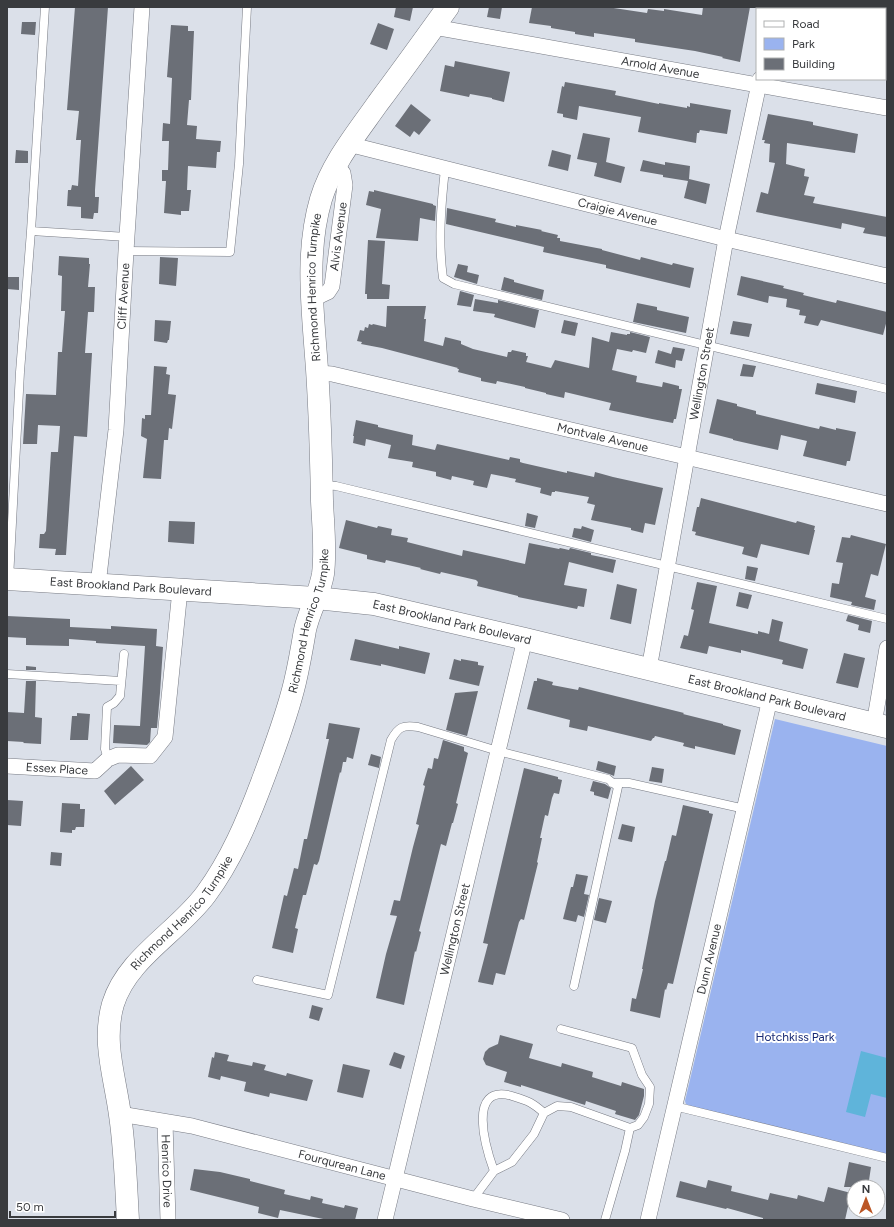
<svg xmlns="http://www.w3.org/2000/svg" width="894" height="1227" viewBox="0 0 894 1227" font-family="Figtree,sans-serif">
<rect width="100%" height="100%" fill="#dbe0e9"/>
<path fill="#9ab3ef" d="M775,719L887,746V1155L690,1106L686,1104L685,1101Z"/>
<path fill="#5fb4da" d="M861,1051L887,1058V1098L871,1094L865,1117L846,1112Z"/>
<path fill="#6b6f77" d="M75,7H108L95,190V197H99L98,213H94L93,219L81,218V207L67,206L68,190H71L72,185L78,186L81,140H76L79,111L67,110Z
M396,7H413L410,21L394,17Z
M489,7H502L500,19L487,17Z
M532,7H607L647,13L648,9L664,11V9L702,15L703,7H750L740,62L722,58L723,57L695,51L635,42V39L594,33V37L575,34V32L551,28V26L529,23Z
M22,22H36L35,35L21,34Z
M378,23L394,29L387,50L370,44Z
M171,25L188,26V31H194L191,100H189L187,125L197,126L196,139L221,141L220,152H217L216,168L188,166L187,190H191L189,211H181V215L164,213L166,181H162V170H168L169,141H162L163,123L170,124L172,78L167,77Z
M455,61L510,72L504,102L492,99V98L470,94L469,97L440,91L445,65L454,67Z
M565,82L616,91L615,95L659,104V103L687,108V106L690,107V103L731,110L727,134L700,130L699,133H697L696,143L638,132L641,117L579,106L577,120L563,117V114L557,113L562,86L564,87Z
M411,104L431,120L419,135L414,131L410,137L395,126Z
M768,114L813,122V125L858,134L855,153L787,143L786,164L805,169L804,176L809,177L804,195L815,197L813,203L887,217V237L863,233L865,228L842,223L841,229L756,212L761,192L768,194L775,163L769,162L770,144L764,143L765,140H762Z
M583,133L610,138L606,162L625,167L621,183L594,176L597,163L577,159Z
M16,150L28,151V163H15Z
M552,150L571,155L568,171L548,166Z
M643,160L665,165V162L690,166L689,179L710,184L706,204L684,198L688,181L663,177V175L640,171Z
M374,190L433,204V205L436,206L435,221L420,218L418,241L376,238L381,209L366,205L369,191L374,192Z
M447,208L496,219L495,222L516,227V225L542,230L541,231L558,235L557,238H560V241L602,249V250L640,260L641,257L672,265L673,263L694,268L690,288L606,268V265L543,252L544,247L446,224Z
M368,240L385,241L382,284L390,285L389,299H367V294H365Z
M59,256L89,258V264H90L88,287H95L94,312H88L85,353H92L87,437L74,436L66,555H55L56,549L39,548L40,534H44L46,531L51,452H58L60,426L38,425L37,444H23L26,394L56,395L58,352H62L65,311H61L62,276L58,275Z
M160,257L178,258L176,286L159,284Z
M458,264L468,266L467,272L479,275L477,284L454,277Z
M741,276L784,286L783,288L804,293L803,295L836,303L837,300L887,312V320L883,335L821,320L818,326L804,323L806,316L799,315L800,310L786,307L787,299L769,296L768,303L737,295Z
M7,277H19V290L7,289Z
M504,277L514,280V282L544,290L542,300L501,290Z
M460,291L474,295L471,307L457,305Z
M475,299L498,303V300L539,310L535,328L494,317L495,314L473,311Z
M637,303L657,307V310L689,317L686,333L633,322Z
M387,306H426L424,319H426L424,341L443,346L445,337L461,341V344L473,349L507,357L508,352H511L512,350L526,353V356H528L526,362L551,368L555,360L589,368L592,337L609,342L611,332L627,335V334H630V332L650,337L646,353L633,350L632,352L617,349L612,370L637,376L636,382L662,387L663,382L679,386V389H682L676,419H674L673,423L652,419L609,410L611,403L565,392L564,398L546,394V393L525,388V387L497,381L496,384L481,381V378L458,372L459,369H457L458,368L382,348L361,344L362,342L357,341L360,330L364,331L365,327L368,328L369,324L372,325L373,324L386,327Z
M155,320L171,321L169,340H168L167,343L154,341Z
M564,320L578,323L575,336L561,333Z
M733,321L752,324L749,337L730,334Z
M673,347L685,349L682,361L676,360L675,368L655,363L658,350L671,354Z
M743,364L756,366L753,377L740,376Z
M154,366L167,367L166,374L170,375L168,394L176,395L172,429L169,428L168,440H164L161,479L143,478L147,439L141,436L142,418L145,419V415H151Z
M817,383L857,391L855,403L815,394Z
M717,399L737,404V406L756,411V414L810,427L819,429L820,426L836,430V428L856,432L850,461H847L846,466L803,456L807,441L781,435L778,450L733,440V439L709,433Z
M356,420L378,425V427L413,435L412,445L435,450L437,444L509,460L510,457L520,459V462L523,463L567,473V471L594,477L595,472L613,477L663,488L655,525L645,523L643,533L631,530V528L591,520L595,505L587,503L589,497L555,491V492H552L551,496L540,493L541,488L515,482L516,479L491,474L487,488L473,485L474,481L452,476L451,480L436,476V472L412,467L413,462L388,458L391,445L366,439L365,446L353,443L354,436H353Z
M701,498L796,523L797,521L815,526L814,530H815L809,555L761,544L757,558L742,554L744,547L695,535L696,532L692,531L697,507H699Z
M527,513L538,516L535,528L525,526Z
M346,520L377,528L378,526L392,529L391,535L408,538L407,542L462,556L463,550L525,564L529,543L559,549L560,548L569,550L570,548L591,553V555L616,560L613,573L569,562L564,585L587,589L584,607L578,606L577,609L518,597V596L477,586L478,582L476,580L441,572L440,574L420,569L421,568L386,560L385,563L367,559V555L339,548Z
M169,521L195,522L194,544L168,542Z
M582,526L594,530L591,542L572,537L574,528L581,529Z
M851,535L886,544L878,576L871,574L865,597L876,600L874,610L851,605L852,602L830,597L832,583L839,584L843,563L836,562L842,537L850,538Z
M747,566L758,568L755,581L745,579Z
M697,582L717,586L709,623L758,634V631L769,634L772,619L783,622L779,641L808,649L803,669L782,664L783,660L741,650V653L709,646L707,654L680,648L684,635L688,636L694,610L691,609Z
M617,584L637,589L631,624L610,619Z
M739,592L752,595L748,609L736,606Z
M848,615L872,621L870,633L858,630L859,625L846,621Z
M7,616L70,619V627L111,629V626L157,629L156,646L163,647L160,693L157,728H151L150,742L147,745L113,743L114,725L140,726L145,646L96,643V641L69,639V646L26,645V638L7,637Z
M355,639L399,649V646L430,653L425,674L381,664V666L350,660Z
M844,653L865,658L858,688L836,683Z
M454,659L461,661V659L478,662V665L484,666L479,686L449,679Z
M26,666L36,667V670H26Z
M537,678L553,682L552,685L578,690L579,687L587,689L676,711L684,713L683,714L723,724V725L741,730L735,755L695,746V749L683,746L684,743L655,736L654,738H653L651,741L588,726L587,731L569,727L570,720L527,709L534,681H537Z
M26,681H36L35,717L42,718L41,744L23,743L24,742L7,741V712L24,713Z
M478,691L467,736L446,730L455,693Z
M77,713L90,714L88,740H70L72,716H77Z
M329,723L360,728L353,759L347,757L346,762H343L341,773L340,772L319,861L317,865L314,864L306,895H303L295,928L298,929L293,953L272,948L284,895L287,896L294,868L298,869L304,839H307L329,739H326Z
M443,740L464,747V751L468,753L456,803L458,804L453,823H452L446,846L441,844L419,931L421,932L416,952L415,951L404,1005L376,998L386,954L397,916L390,915L394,900L400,901L413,847L419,825L416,824L425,786L423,785L428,768L432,769L434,758L438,759Z
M371,754L381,757L379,768L368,765Z
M598,761L616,766L614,776L609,774L596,770Z
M131,766L144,780L115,805L104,791Z
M652,767L664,769L662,783L649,781Z
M524,768L558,777V779L562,780L559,794L554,793L552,798L548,816L545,815L540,838H542L537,862L538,863L524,920L521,919L519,922L505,975L496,973L493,985L478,982L488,944L483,943Z
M593,781L605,784L611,788L608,799L594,795V792L590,791Z
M7,800L23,801L21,826L7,825Z
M62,803L80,804V809H85L84,827H76L75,830H72V833L60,832Z
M683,805L709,811V813L713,814L673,984L668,983L666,990L665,989L660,1018L630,1011L632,998L636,999L643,969H642L655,901L665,861H666L672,835L676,836Z
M622,824L635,827L632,842L618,839Z
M51,852L62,853L61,866L50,865Z
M576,874L588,876L584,894L589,895L584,917L578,915L576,922L563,919L571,887H573Z
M599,898L612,901L606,923L594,920Z
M312,1005L323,1008L319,1021L309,1018Z
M500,1035L533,1044L529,1058L561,1067L562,1063L593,1072L592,1077L621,1086L622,1082L644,1089V1096L639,1115L635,1120L615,1114L616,1111L586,1101L585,1105L521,1085V1087L504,1082L507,1072L486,1065L483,1059L485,1052L489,1048L498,1044Z
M215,1052L229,1055L227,1061L252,1066L253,1062L266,1065L264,1070L286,1076L287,1073L313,1080L307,1101L270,1093L269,1097L244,1091L246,1082L221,1076L220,1080L208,1077L212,1057L214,1058Z
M394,1052L405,1056L401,1069L389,1065Z
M343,1064L370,1070L363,1098L337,1092Z
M849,1162L871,1167L868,1187H844Z
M194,1169L220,1172L250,1179V1181L285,1190L284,1194L310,1200L311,1196L323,1199L322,1203L344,1208L345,1205L358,1208L355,1220H328L280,1210L278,1218L258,1213L259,1207L190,1190Z
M708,1180L732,1186L731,1191L768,1200L770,1193L797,1199L798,1195L824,1202L828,1187L851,1193L845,1220H763V1218L727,1208L726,1209L676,1197L680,1181L706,1188Z"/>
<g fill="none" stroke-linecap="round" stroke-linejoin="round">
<defs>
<path id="lane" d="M806,7L816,9
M885,23H887
M445,169C441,205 438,242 443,278L454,284L887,389
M31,231L127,237
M126,251L230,252L239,164L247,7
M323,485L336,486L887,619
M9,579L20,372L31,231L45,7
M7,674L121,681
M108,759L105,749L107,707L114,703L120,696L124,654
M612,783H629L745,809
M257,980L328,995L391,740C399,726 403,725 418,727L498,751L608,779L618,787L574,986
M561,1029L632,1048L642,1075L650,1087L649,1104L644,1117L638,1125L630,1128
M674,1106L887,1158
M494,1171C486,1149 466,1083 512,1096C528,1101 532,1102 544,1113
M473,1199L494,1171L512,1162L534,1134L544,1113L557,1106L571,1107L630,1128L625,1151L605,1220"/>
<g id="street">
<path d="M773,9L774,7"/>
<path id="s1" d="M434,27L887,108"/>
<path id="s2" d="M348,144L726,239L887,276"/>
<path id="s3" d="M311,300L328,292L332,286L345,185L343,173L336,164"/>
<path id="s4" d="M318,373L332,374L887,504"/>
<path id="s5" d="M98,585L116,430L126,251L142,7"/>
<path id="s6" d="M649,669L726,239L760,79"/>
<path d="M874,724L887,648"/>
<path id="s7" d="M7,766L95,771L108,759L118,755L150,756L165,737L180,590"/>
<path id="s8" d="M120,1114L192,1126L473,1199L562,1220"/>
<path id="s9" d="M165,1122L168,1220"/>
<path id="s10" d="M385,1220L525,639"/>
<path id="s11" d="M648,1220L770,699"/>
</g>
<g id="secondary">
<path id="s12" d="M7,579L316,598L374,604L525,639L887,727"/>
<path id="s13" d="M128,1220C126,1185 125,1149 120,1115C115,1077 102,1042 113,1004C127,958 178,932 206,894C231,860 247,822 262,782C274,750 287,716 295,682C299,665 302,648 305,630C309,611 320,593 323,574C326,550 323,525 322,501C321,453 320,404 316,356C312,303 306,250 321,199C332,163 357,133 378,103C402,71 425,39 448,7"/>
</g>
</defs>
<use href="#lane" stroke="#777a83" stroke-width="9"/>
<use href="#street" stroke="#777a83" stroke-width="16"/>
<use href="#secondary" stroke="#777a83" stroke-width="23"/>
<use href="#lane" stroke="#fff" stroke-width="8"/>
<use href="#street" stroke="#fff" stroke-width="15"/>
<use href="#secondary" stroke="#fff" stroke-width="22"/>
</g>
<g text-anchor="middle" stroke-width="4" stroke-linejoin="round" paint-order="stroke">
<g font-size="12" fill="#393b3e" stroke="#fff">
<text dy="4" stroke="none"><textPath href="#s1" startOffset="230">Arnold Avenue</textPath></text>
<text dy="4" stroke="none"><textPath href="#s2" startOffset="278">Craigie Avenue</textPath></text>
<text dy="4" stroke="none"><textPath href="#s3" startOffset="76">Alvis Avenue</textPath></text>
<text dy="4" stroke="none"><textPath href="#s13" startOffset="993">Richmond Henrico Turnpike</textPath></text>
<text dy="4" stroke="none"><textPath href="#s5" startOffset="290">Cliff Avenue</textPath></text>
<text dy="4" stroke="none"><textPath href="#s6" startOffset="300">Wellington Street</textPath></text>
<text dy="4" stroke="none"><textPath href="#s4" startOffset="292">Montvale Avenue</textPath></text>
<text dy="4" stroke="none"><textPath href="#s12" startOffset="124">East Brookland Park Boulevard</textPath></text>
<text dy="4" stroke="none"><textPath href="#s13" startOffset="657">Richmond Henrico Turnpike</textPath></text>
<text dy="4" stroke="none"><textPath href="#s12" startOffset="448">East Brookland Park Boulevard</textPath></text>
<text dy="4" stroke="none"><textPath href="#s12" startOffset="772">East Brookland Park Boulevard</textPath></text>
<text dy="4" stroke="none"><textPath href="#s7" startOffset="50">Essex Place</textPath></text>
<text dy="4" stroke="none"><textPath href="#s13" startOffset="333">Richmond Henrico Turnpike</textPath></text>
<text dy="4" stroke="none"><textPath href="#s10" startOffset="299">Wellington Street</textPath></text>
<text dy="4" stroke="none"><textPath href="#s11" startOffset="268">Dunn Avenue</textPath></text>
<text dy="4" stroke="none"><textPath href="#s8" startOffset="228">Fourqurean Lane</textPath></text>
<text dy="4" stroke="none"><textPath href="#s9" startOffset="49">Henrico Drive</textPath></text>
</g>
<g font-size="12" fill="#182a74" stroke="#fff">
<text x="795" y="1041">Hotchkiss Park</text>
</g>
</g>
<rect width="894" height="1227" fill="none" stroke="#393b3e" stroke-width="16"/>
<rect x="756" y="8" width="130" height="72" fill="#ffffff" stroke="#b0b1b2"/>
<rect x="764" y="21" width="20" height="6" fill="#ffffff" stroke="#b0b1b2"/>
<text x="792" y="28" font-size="12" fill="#393b3e">Road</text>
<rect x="764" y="38" width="20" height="12" fill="#9ab3ef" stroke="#b0b1b2"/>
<text x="792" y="48" font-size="12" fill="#393b3e">Park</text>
<rect x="764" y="58" width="20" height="12" fill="#6b6f77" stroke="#b0b1b2"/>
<text x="792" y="68" font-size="12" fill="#393b3e">Building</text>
<g transform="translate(866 1199)"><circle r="19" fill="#ffffff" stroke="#b0b1b2"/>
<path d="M0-3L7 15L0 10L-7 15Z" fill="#bb5625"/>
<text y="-6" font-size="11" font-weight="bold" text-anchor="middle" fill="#393b3e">N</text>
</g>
<path d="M10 1211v6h105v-6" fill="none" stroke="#393b3e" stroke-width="2"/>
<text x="16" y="1211" font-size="12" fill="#393b3e" stroke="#ffffff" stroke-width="3" paint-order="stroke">50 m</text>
</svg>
